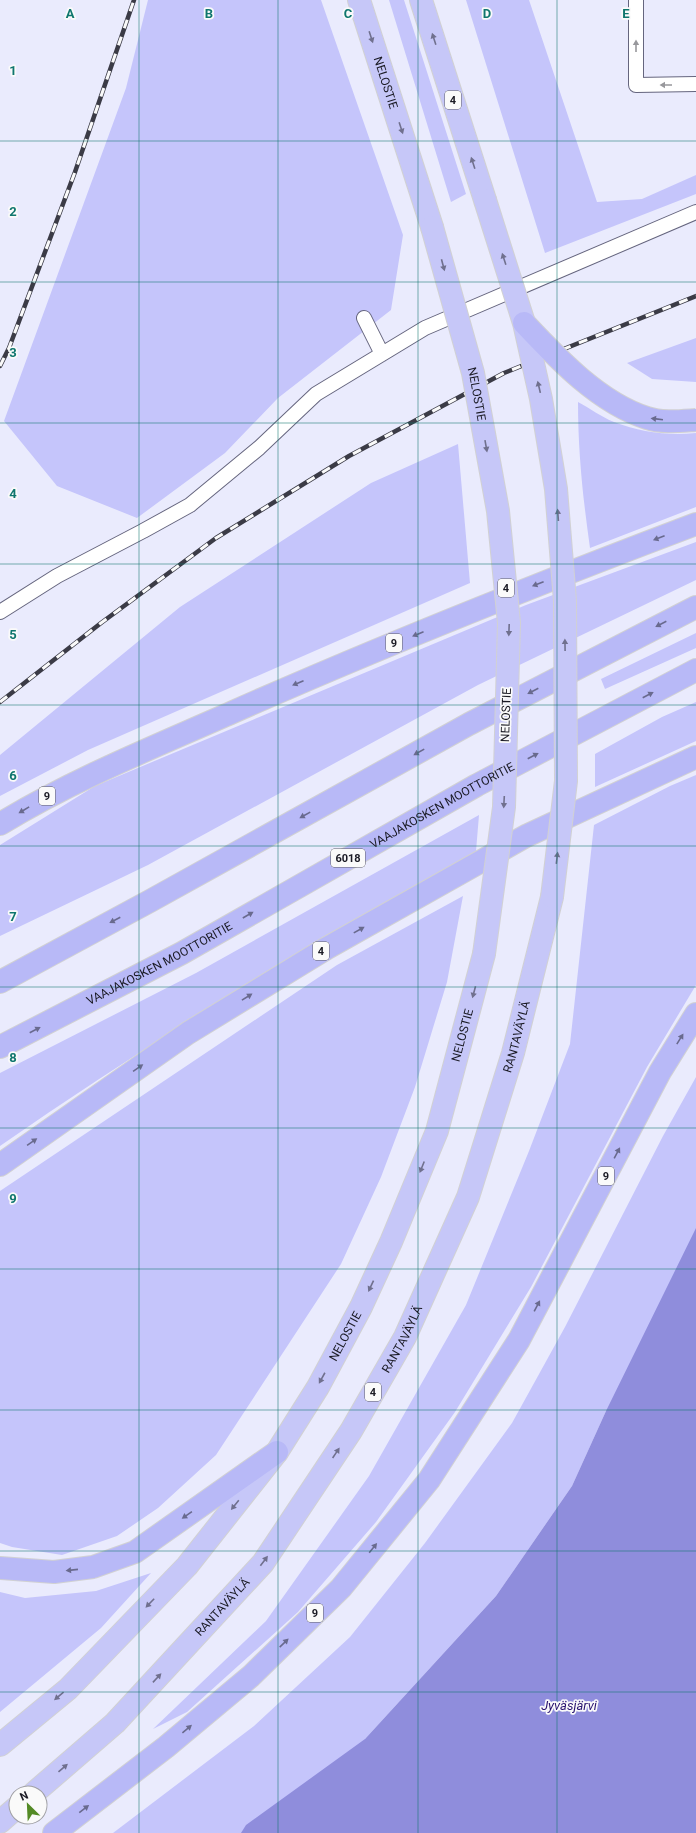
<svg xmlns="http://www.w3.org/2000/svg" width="696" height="1833" viewBox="0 0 696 1833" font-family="Roboto,sans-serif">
<rect width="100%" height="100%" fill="#eaebfd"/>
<path fill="#c5c5fb" d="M148,0H321L403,235L391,310L278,398L225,453L137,518L57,486L4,421L126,88Z
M389,0H404L466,194L451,202Z
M466,0H529L597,202L642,199L696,175V194L545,253Z
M696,338V382L652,379L627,363Z
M578,402C590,408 601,417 614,422C641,432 667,436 696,433V507L590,548C583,498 578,453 578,402Z
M458,444L470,583L88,750L0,796V755L180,607L371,483Z
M696,542V580L478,685L148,865L0,936V845L95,786L526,605Z
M696,633V648L605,689L601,679Z
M696,702V741L595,787V754L662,717Z
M696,775V985L647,1067L531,1287L455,1412L376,1522L298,1612L187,1712L153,1729L266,1621L369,1476L466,1305L529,1151L570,1044L594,825L670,786Z
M479,815L476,851C314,944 153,1039 0,1146V1073L196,973Z
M463,896L447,982L415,1087L381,1177L341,1264L216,1455L158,1508L117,1536L62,1555L12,1547L0,1543V1191L337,965Z
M696,1077V1418L606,1411L572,1486L496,1596L365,1739L430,1833H113L254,1726L350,1637L425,1543L512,1423L565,1327L663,1136Z
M151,1573L101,1628L0,1712V1592L25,1598L96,1591Z"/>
<path fill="#8f8ddc" d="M696,1228V1833H241L246,1825L365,1739L496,1596L572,1486L606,1411Z"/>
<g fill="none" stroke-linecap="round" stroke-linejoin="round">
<defs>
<path id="service" d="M636,0V85L696,84
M364,318L382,354
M0,612L57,576L143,531L190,505L259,448L316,394L425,328L696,212"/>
<g id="trunk">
<path id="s1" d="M359,0L432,227"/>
<path d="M421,0L485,200"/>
<path id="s2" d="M0,1745L68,1689L187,1566L277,1452L318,1387L361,1307L391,1242L437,1131L484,954"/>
<path id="s3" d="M34,1793L115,1723L263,1563L351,1431L405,1337L468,1197L513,1053L552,897"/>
<path d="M0,1822L16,1808"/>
</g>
<g id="motorway">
<path d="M0,824C74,779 154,747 233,712C386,644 540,583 696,524"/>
<path d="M0,982L150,901L469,724L696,607"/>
<path id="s4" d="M0,1047L182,953L477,785L696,670"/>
<path d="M0,1165L188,1033L327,948L526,836L696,757"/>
<path d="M0,1568L54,1572L93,1567L135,1552L277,1452"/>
<path d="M54,1833L166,1747L251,1676L341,1588L429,1480L519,1340L660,1072L696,1014"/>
</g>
</defs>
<use href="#service" stroke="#65657e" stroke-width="16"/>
<use href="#trunk" stroke="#d1d1d3" stroke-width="24"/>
<use href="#motorway" stroke="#d1d1d3" stroke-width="24"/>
<use href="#service" stroke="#fff" stroke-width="14"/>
<use href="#trunk" stroke="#c6c7f8" stroke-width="22"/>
<use href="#motorway" stroke="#b8b9f7" stroke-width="22"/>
<defs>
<path id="rail" d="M0,366L9,348L75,172L134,0
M0,702L101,623L216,538L349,456L504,373L696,296"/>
</defs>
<use href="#rail" stroke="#3b3b46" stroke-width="4.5"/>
<use href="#rail" stroke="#fafafa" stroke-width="3" stroke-dasharray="9" stroke-linecap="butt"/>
<defs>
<g id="trunk-bridge">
<path d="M485,200L524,323L541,399L556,489L565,601L566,781L552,897"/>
<path id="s5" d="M432,227L473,373L498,511L509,623L504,807L484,954"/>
</g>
<path id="motorway-bridge" d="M524,323C557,358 599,403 647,418C662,423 680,421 696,420"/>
</defs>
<use href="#trunk-bridge" stroke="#d1d1d3" stroke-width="24" stroke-linecap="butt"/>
<use href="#motorway-bridge" stroke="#d1d1d3" stroke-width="24" stroke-linecap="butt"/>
<use href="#trunk-bridge" stroke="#c6c7f8" stroke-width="22"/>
<use href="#motorway-bridge" stroke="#b8b9f7" stroke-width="22"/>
</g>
<defs><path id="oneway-solid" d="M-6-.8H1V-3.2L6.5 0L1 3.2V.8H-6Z"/></defs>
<g fill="#70708e">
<use href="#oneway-solid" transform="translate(371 37) rotate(72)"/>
<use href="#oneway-solid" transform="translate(434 39) rotate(-108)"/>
<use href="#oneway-solid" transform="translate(401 128) rotate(72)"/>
<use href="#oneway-solid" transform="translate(473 163) rotate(-108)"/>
<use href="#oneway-solid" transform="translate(504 259) rotate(-108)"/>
<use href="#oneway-solid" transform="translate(443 265) rotate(75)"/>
<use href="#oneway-solid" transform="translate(539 387) rotate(-103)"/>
<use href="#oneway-solid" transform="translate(486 446) rotate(80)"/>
<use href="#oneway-solid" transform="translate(558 515) rotate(-94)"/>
<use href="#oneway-solid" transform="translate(509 630) rotate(92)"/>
<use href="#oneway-solid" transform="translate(565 645) rotate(-91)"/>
<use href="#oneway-solid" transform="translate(504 802) rotate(93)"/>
<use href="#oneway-solid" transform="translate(557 858) rotate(-83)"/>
<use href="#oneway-solid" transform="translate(474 992) rotate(105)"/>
<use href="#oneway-solid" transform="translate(422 1167) rotate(112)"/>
<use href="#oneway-solid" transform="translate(371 1286) rotate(115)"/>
<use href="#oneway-solid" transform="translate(322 1378) rotate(119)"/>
<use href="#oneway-solid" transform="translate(336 1453) rotate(-56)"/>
<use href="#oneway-solid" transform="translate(235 1505) rotate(129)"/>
<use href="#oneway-solid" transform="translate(264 1561) rotate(-53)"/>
<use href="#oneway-solid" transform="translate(150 1603) rotate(134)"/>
<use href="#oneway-solid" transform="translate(157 1678) rotate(-47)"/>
<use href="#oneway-solid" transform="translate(59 1696) rotate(140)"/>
<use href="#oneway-solid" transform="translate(63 1768) rotate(-41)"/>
</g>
<g fill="#98989c">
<use href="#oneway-solid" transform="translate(636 46) rotate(-90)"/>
<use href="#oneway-solid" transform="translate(666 85) rotate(180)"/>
</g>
<g fill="#696a8e">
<use href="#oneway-solid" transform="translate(657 419) rotate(-173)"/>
<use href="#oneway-solid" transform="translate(659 538) rotate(159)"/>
<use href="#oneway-solid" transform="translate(538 584) rotate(159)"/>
<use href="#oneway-solid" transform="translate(661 624) rotate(153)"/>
<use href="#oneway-solid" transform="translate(418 634) rotate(157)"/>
<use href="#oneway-solid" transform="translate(298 683) rotate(157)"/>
<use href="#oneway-solid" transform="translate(533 691) rotate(153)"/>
<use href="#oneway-solid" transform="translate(648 695) rotate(-28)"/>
<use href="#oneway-solid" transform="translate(419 752) rotate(151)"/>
<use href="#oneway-solid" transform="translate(533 756) rotate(-28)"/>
<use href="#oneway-solid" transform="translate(24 810) rotate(149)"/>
<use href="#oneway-solid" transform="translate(305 815) rotate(151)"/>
<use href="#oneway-solid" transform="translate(248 915) rotate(-30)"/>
<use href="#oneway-solid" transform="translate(115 920) rotate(152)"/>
<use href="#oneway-solid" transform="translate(359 930) rotate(-29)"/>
<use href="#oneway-solid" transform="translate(247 997) rotate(-32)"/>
<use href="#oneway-solid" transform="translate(35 1030) rotate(-28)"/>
<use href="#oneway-solid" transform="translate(680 1039) rotate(-58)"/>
<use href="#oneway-solid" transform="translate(138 1068) rotate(-35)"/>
<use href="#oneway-solid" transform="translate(32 1142) rotate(-35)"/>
<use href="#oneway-solid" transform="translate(617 1153) rotate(-62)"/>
<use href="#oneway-solid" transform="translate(537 1306) rotate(-62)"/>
<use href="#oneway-solid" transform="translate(187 1515) rotate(145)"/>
<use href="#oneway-solid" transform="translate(373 1548) rotate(-51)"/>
<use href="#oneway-solid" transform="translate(72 1570) rotate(174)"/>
<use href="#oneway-solid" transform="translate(284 1643) rotate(-44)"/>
<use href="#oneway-solid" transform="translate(187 1729) rotate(-40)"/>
<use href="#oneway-solid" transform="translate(84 1809) rotate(-38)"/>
</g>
<path fill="none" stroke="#0f766e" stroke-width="1" stroke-opacity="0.55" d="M139,0V1833M278,0V1833M418,0V1833M557,0V1833M0,141H696M0,282H696M0,423H696M0,564H696M0,705H696M0,846H696M0,987H696M0,1128H696M0,1269H696M0,1410H696M0,1551H696M0,1692H696"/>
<g text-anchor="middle" stroke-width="3.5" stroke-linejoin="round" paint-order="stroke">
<g fill="#fafafa" stroke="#5d5d64" stroke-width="1">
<rect x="445" y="91" width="16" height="18" rx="3"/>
<rect x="498" y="579" width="16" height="18" rx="3"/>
<rect x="386" y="634" width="16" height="18" rx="3"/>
<rect x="39" y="787" width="16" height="18" rx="3"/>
<rect x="331" y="849" width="34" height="18" rx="3"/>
<rect x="313" y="942" width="16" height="18" rx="3"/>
<rect x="598" y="1167" width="16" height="18" rx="3"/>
<rect x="365" y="1383" width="16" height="18" rx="3"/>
<rect x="307" y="1604" width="16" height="18" rx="3"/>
</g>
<g font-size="11" font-weight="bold" fill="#1a1a24">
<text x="453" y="104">4</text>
<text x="506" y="592">4</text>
<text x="394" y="647">9</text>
<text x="47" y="800">9</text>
<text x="348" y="862">6018</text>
<text x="321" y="955">4</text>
<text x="606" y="1180">9</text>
<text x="373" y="1396">4</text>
<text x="315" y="1617">9</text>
</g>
<g font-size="12" fill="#1a1a24" stroke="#fafafa">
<text dy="4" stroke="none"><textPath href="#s1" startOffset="87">NELOSTIE</textPath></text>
<text dy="4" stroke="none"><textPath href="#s5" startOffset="173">NELOSTIE</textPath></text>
<text transform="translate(506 715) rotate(-88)" y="4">NELOSTIE</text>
<text dy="4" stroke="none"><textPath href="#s4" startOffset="504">VAAJAKOSKEN MOOTTORITIE</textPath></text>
<text dy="4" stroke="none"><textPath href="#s4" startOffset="180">VAAJAKOSKEN MOOTTORITIE</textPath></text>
<text dy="4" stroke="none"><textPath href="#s2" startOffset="863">NELOSTIE</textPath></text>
<text dy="4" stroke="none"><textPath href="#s3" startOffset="913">RANTAVÄYLÄ</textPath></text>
<text dy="4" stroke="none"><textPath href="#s2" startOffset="539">NELOSTIE</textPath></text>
<text dy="4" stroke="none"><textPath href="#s3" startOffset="589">RANTAVÄYLÄ</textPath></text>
<text dy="4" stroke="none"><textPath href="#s3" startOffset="265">RANTAVÄYLÄ</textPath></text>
</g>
<g font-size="13" font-style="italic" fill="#2a1470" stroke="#fafafa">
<text x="569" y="1710">Jyväsjärvi</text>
</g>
</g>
<g font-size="13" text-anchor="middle" font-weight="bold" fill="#0f766e" stroke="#fafafa" stroke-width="3.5" stroke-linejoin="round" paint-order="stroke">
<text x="70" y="18">A</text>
<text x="209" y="18">B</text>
<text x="348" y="18">C</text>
<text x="487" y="18">D</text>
<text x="626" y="18">E</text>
<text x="13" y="75">1</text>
<text x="13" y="216">2</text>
<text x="13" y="357">3</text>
<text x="13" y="498">4</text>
<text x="13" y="639">5</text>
<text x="13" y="780">6</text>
<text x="13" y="921">7</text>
<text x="13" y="1062">8</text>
<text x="13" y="1203">9</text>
</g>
<g transform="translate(28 1805) rotate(336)"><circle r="19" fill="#fafafa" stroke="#a0a0a4"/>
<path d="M0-3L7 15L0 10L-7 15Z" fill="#538a25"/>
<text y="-6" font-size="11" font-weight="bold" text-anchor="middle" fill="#1a1a24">N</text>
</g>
</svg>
